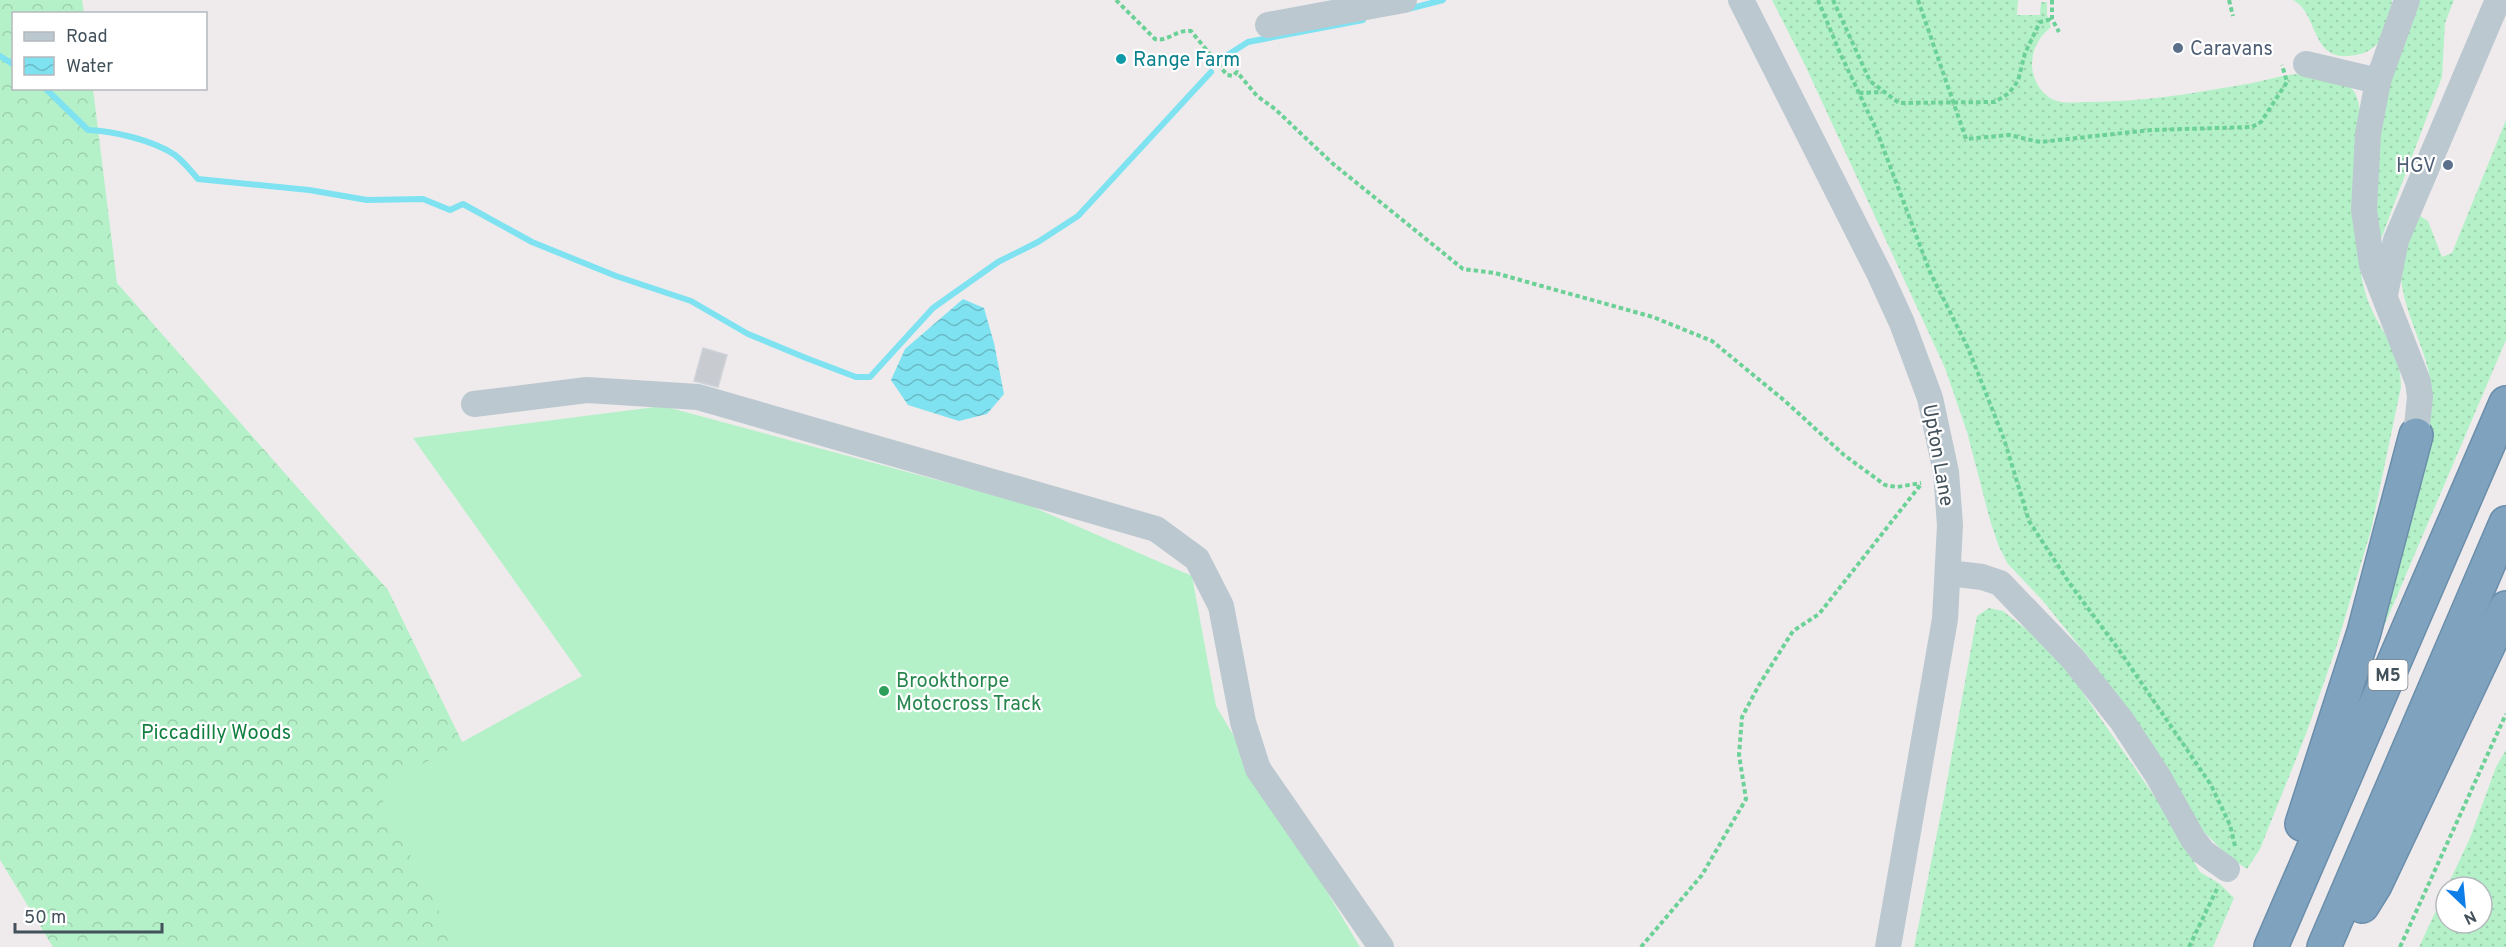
<svg xmlns="http://www.w3.org/2000/svg" width="2506" height="947" viewBox="0 0 2506 947" font-family="Overpass,sans-serif">
<defs>
<pattern id="grass-dots" width="8" height="8" patternUnits="userSpaceOnUse" patternTransform="scale(1.5)"><rect width="8" height="8" fill="#b5f1c8"/><path d="M2 2h.1M6 6h.1" fill="none" stroke="#9dd0ae" stroke-width="1.8" stroke-linecap="round"/></pattern>
<pattern id="forest-crowns" width="20" height="18" patternUnits="userSpaceOnUse" patternTransform="scale(1.5)"><rect width="20" height="18" fill="#b5f1c8"/><path d="M2 6a3 3 0 1 1 6 0M12 15a3 3 0 1 1 6 0" fill="none" stroke="#9dd0ae"/></pattern>
<pattern id="water-waves" width="16" height="10" patternUnits="userSpaceOnUse" patternTransform="scale(1.5)"><rect width="16" height="10" fill="#7fe2f1"/><path d="M0 5q4-4 8 0t8 0" fill="none" stroke="#6abac6"/></pattern>
</defs>
<rect width="100%" height="100%" fill="#efebec"/>
<path fill="url(#grass-dots)" d="M1772,0H2018L2017,15H2040L2041,2H2047V15L2051,27C2038,38 2032,49 2032,66C2033,81 2042,96 2057,101C2066,104 2080,102 2089,102C2142,102 2195,93 2247,84C2264,81 2283,74 2300,74C2309,73 2347,83 2352,89C2370,106 2355,191 2356,218C2356,243 2359,271 2366,295C2377,330 2401,346 2401,387L2371,530L2336,648L2306,734L2260,849L2247,869L2228,856L2194,822L2128,712L2093,663L2043,601L2008,564L1999,547L1990,520L1967,432L1945,368L1805,65Z
M2293,0H2392C2390,20 2386,43 2366,52C2360,55 2354,55 2348,56C2311,59 2318,13 2293,0Z
M2415,0H2454L2445,23L2442,77L2381,239L2375,236L2381,107Z
M2506,120V340L2376,645L2431,384C2425,340 2394,300 2402,254C2404,242 2414,228 2420,216L2428,221L2442,257L2452,253Z
M1989,608L2003,611L2054,651L2159,803L2200,872L2220,884L2234,898L2213,947H1914L1943,803L1977,616Z
M2506,750V947H2419L2446,889V923H2482V887H2447L2470,838L2496,767Z"/>
<path fill="url(#forest-crowns)" d="M0,0H82L84,13L14,14V88L93,89L117,283L388,590L509,838L535,947H53L0,860Z"/>
<path fill="#b5f1c8" d="M663,406L1026,504L1192,576L1216,706L1360,947H457L377,789L582,676L413,438Z"/>
<path fill="url(#water-waves)" d="M963,299L984,308L994,343L1004,394L987,414L959,421L908,405L891,380L905,349Z"/>
<g fill="none" stroke-linecap="round" stroke-linejoin="round">
<path stroke="#7fe2f1" stroke-width="6" d="M1408,9L1443,0
M0,56L14,65
M1226,56L1248,42L1363,20
M45,88L88,130C113,131 153,140 175,155C183,161 191,171 198,179L309,190L367,200L423,199L450,210L463,204L532,242L616,276L691,301L748,334L806,358L856,377H870L933,308L998,262L1038,242L1078,216L1211,72"/>
</g>
<path fill="#c8ccd1" stroke="#cfd2d8" stroke-width="1.5" d="M703,348L727,355L718,387L694,381Z"/>
<g fill="none" stroke-linecap="round" stroke-linejoin="round">
<defs>
<path id="highway" d="M2302,824L2364,632L2416,435
M2362,906L2375,885L2506,608
M2271,947L2506,403
M2324,947L2506,523"/>
</defs>
<use href="#highway" stroke="#6b8eab" stroke-width="36"/>
<path stroke="#6cd197" stroke-width="4" stroke-dasharray="4.5 3" stroke-linecap="butt" d="M1116,0L1155,39C1169,42 1176,29 1191,31L1227,75L1233,76L1237,72L1257,96L1275,109L1332,163L1463,269L1495,273L1653,317L1712,341L1785,401L1844,455L1885,485L1897,487L1921,483
M1818,0L1840,53L1876,129L1930,272L1968,348L2004,439L2029,521L2070,584L2119,650L2211,785L2230,825L2235,846
M1833,0L1870,81L1899,103L1995,102L2009,93L2018,81L2025,53L2040,22L2052,19
M1918,0L1966,139L2009,135L2040,142L2151,130L2252,127L2261,122L2287,82L2282,65
M2052,0V19L2059,32
M2229,0L2233,16
M1859,93L1882,92
M1641,947L1702,875L1746,799L1739,755L1742,717L1759,685L1793,631L1819,614L1922,483
M2189,947L2217,889
M2400,947L2506,714"/>
<path stroke="#bbc8d0" stroke-width="26" d="M1741,0L1880,275L1902,323L1930,398L1946,472L1950,525L1945,619L1888,947
M2407,0L2378,81L2368,134L2364,210L2372,265L2418,382L2420,397L2416,435
M1268,25L1404,0
M2306,64L2378,81
M2385,295L2396,240L2498,0
M474,404L587,390L698,397L1156,529L1197,559L1221,606L1243,722L1258,769L1381,947
M1949,573L1982,577L2000,583L2073,659L2122,721L2158,776L2193,839L2203,852L2227,869"/>
<use href="#highway" stroke="#7fa3bf" stroke-width="33"/>
</g>
<g fill="#5c6f8a" stroke="#fff" stroke-width="2">
<circle cx="2178" cy="48" r="6"/>
<circle cx="2448" cy="165" r="6"/>
</g>
<circle fill="#0f9aa8" stroke="#fff" stroke-width="2" cx="1121" cy="59" r="6"/>
<circle fill="#2e9e5b" stroke="#fff" stroke-width="2" cx="884" cy="691" r="6"/>
<g text-anchor="middle" stroke-width="4.5" stroke-linejoin="round" paint-order="stroke">
<rect fill="#fff" stroke="#7b858c" stroke-width="1.5" x="2368.5" y="660" width="39" height="30" rx="4.5"/>
<g font-size="18" font-weight="bold" fill="#43515a">
<text x="2388" y="681">M5</text>
</g>
<g font-size="20" fill="#4e5e75" stroke="#fff" text-anchor="start">
<text x="2190" y="55">Caravans</text>
<text x="2436" y="172" text-anchor="end">HGV</text>
</g>
<g font-size="20" fill="#0d838f" stroke="#fff" text-anchor="start">
<text x="1133" y="66">Range Farm</text>
</g>
<g font-size="20" fill="#43515a" stroke="#fff">
<text transform="translate(1939 455) rotate(80)" y="7">Upton Lane</text>
</g>
<g font-size="20" fill="#27864d" stroke="#fff" text-anchor="start">
<text x="896" y="687">Brookthorpe<tspan x="896" dy="23">Motocross Track</tspan></text>
</g>
<g font-size="20" fill="#107f3f" stroke="#fff">
<text x="216" y="739">Piccadilly Woods</text>
</g>
</g>
<rect x="12" y="12" width="195" height="78" fill="#ffffff" stroke="#b4b9bd" stroke-width="1.5"/>
<rect x="24" y="32" width="30" height="9" fill="#bbc8d0" stroke="#b4b9bd" stroke-width="1.5"/>
<text x="66" y="42" font-size="18" fill="#43515a">Road</text>
<rect x="24" y="57" width="30" height="18" fill="url(#water-waves)" stroke="#b4b9bd" stroke-width="1.5"/>
<text x="66" y="72" font-size="18" fill="#43515a">Water</text>
<g transform="translate(2464 905) rotate(154)"><circle r="28" fill="#ffffff" stroke="#b4b9bd" stroke-width="1.5"/>
<path d="M0-4.5L10 22L0 15L-10 22Z" fill="#0d7de7"/>
<text y="-9" font-size="16" font-weight="bold" text-anchor="middle" fill="#43515a">N</text>
</g>
<path d="M15 923v9h147v-9" fill="none" stroke="#43515a" stroke-width="3"/>
<text x="24" y="923" font-size="18" fill="#43515a" stroke="#ffffff" stroke-width="4.5" paint-order="stroke">50 m</text>
</svg>
